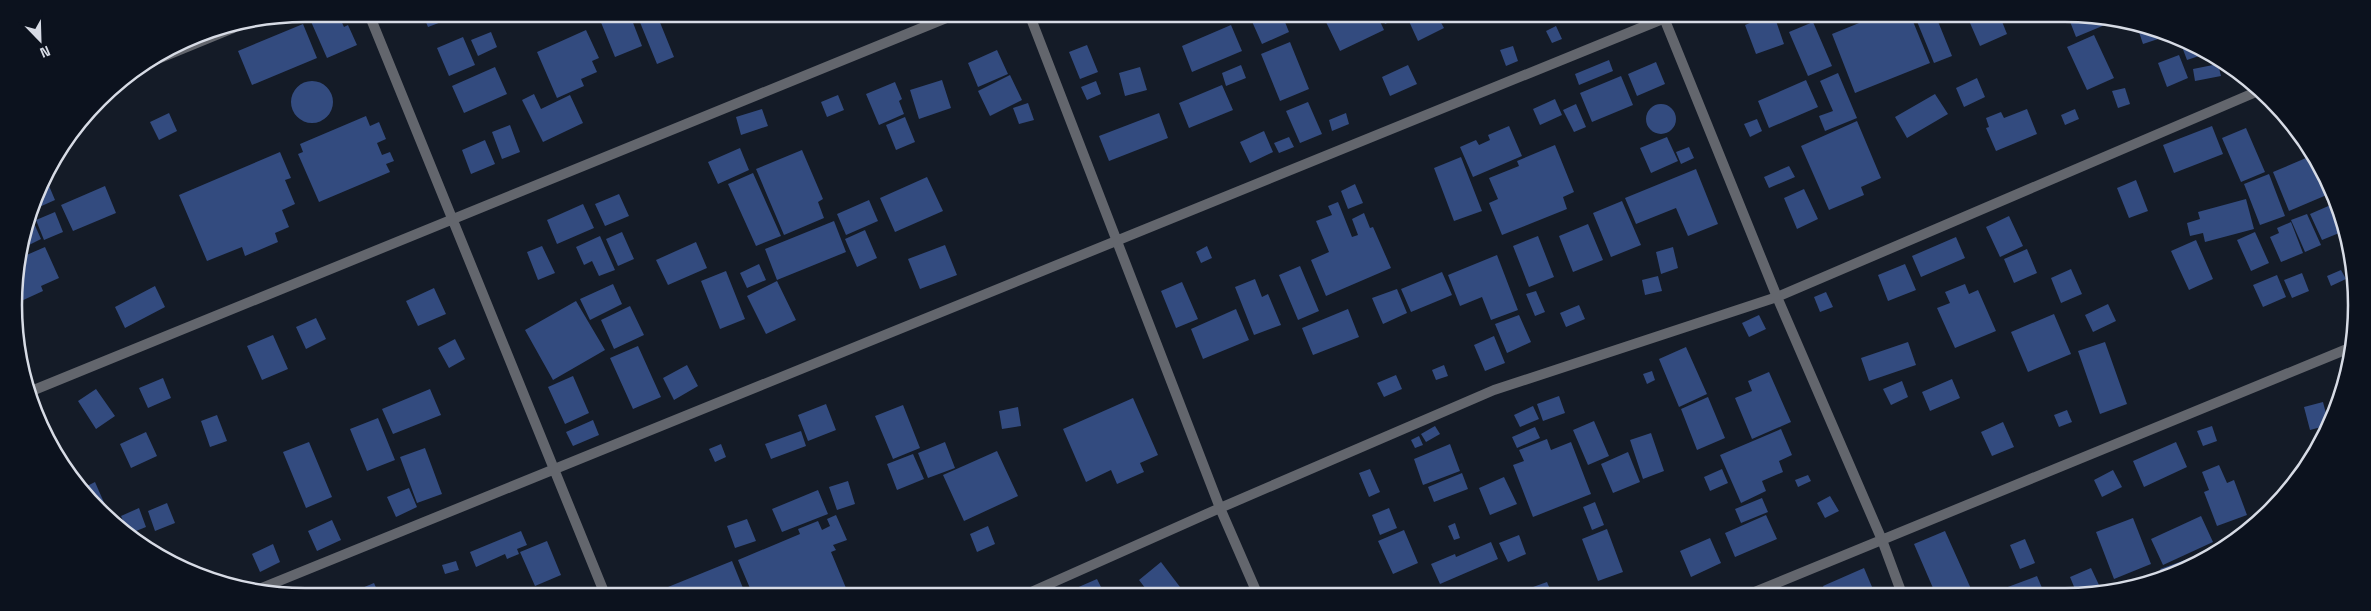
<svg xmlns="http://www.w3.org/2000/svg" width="2371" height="611" viewBox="0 0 2371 611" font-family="'Space Grotesk',sans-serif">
<rect width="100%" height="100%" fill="#141b27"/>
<path fill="#334b7f" d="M315,14H338L344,27L348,25L357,45L327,58L309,17Z
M425,14H441L444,21L428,27L423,15Z
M598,15H630L642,46L615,57Z
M637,15H657L674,57L657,64Z
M1168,16H1187V17L1171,23Z
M1250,17H1283L1289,32L1262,44Z
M1336,17H1378L1384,30L1340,51L1326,22Z
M1382,17H1399L1385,24Z
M1407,17H1438L1444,28L1418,41Z
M1762,18H1775L1784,44L1756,54L1745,25Z
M1864,19H1912L1930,63L1855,93L1832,34L1864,21Z
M1916,19H1937L1952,56L1934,63Z
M1979,19H2001L2007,34L1980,46L1970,23Z
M2069,19H2111L2112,22L2076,37Z
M1813,22L1832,66L1808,76L1789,32Z
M303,24L317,58L252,85L238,51Z
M1231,25L1242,51L1192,72L1182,46Z
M1556,26L1562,39L1552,43L1546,31Z
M2137,26L2160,35L2161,38L2143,44Z
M586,30L599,58L592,61L597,72L581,79L584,86L557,98L537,52Z
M491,32L497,47L478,56L471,40Z
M2094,35L2114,78L2087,90L2067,47Z
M463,37L475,65L449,76L437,48Z
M1290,42L1309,89L1280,101L1261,54Z
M2181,44L2190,47L2205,54L2187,60Z
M1087,45L1098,72L1080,79L1069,52Z
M1513,46L1518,61L1506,66L1500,50Z
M997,50L1008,74L978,87L968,63Z
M2179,55L2188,78L2167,87L2158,63Z
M1609,60L1613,71L1579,85L1575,74Z
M1656,62L1665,84L1637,96L1628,74Z
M2218,64L2221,76L2195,81L2193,69Z
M1241,65L1246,78L1226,86L1222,73Z
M1408,65L1417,84L1390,96L1382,77Z
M495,67L507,94L464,113L452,86Z
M1140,67L1147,90L1125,96L1119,73Z
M1838,73L1857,118L1825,131L1819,116L1833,111L1820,81Z
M1010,75L1022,100L990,116L978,91Z
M1621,76L1633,105L1592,122L1580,93Z
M1977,78L1985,97L1964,107L1956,88Z
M942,80L951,108L919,119L910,90Z
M1806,80L1818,107L1769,128L1758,101Z
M291 102a21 21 0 1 1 42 0a21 21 0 1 1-42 0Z
M1096,81L1101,94L1087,100L1081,87Z
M895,82L902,99L899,101L904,114L879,125L866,94Z
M1222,85L1233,110L1189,128L1179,103Z
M2125,88L2130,104L2118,108L2112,91Z
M534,94L541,109L570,95L583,123L543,142L522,100Z
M1935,94L1948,114L1907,138L1895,117Z
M838,95L844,110L827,117L821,102Z
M1555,99L1562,115L1540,125L1533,109Z
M1308,102L1322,134L1300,143L1286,111Z
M1028,103L1034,120L1019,124L1013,108Z
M1576,104L1586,127L1574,132L1563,110Z
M1646 119a15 15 0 1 1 30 0a15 15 0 1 1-30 0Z
M762,109L768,126L741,135L736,117Z
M2027,109L2037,134L1996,151L1986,128L1989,127L1986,118L2001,112L2004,118Z
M2075,109L2079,119L2065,125L2061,115Z
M169,113L177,131L159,140L150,122Z
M1159,113L1168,138L1109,161L1099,136Z
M1346,113L1349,124L1332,131L1329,120Z
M366,116L370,126L379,122L386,139L377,143L382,155L390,152L394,161L386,164L390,172L319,202L298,154L303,152L300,144Z
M905,117L915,142L896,150L886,125Z
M1757,119L1762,131L1750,137L1744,124Z
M1857,121L1881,178L1861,187L1864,195L1829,210L1801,146Z
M510,125L520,152L502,159L492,132Z
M1509,126L1522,156L1473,177L1460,147L1476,140L1479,145L1490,140L1488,135Z
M2212,126L2223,154L2174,173L2163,145Z
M2246,128L2265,172L2241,182L2222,138Z
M1264,131L1273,152L1250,163L1240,142Z
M1289,137L1294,147L1279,153L1274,143Z
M1667,137L1678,161L1651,173L1640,148Z
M485,140L495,164L471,174L462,150Z
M1555,145L1574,192L1563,197L1567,209L1502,235L1489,203L1498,199L1489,178L1519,166L1517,161Z
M1689,147L1694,158L1681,164L1676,152Z
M740,148L749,170L718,184L708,162Z
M802,150L823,199L818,202L824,218L784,235L756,169Z
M280,152L291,178L285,180L295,204L282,210L289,227L275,233L278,242L245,256L242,247L207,261L179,195Z
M2313,155L2329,194L2289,211L2273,172Z
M1461,157L1482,211L1454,221L1434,168Z
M1789,166L1795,177L1769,188L1764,177Z
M1696,169L1718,224L1688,236L1676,208L1636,224L1625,198Z
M753,173L781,236L756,246L728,184Z
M2269,174L2285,216L2260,225L2244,184Z
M927,177L943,211L895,232L880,198Z
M2136,180L2148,211L2129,218L2117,188Z
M47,181L55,200L37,208L36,205L42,183Z
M1355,184L1363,203L1348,209L1341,191Z
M105,186L116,213L73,231L61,205Z
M1804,189L1818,219L1797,229L1784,198Z
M619,194L629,216L605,226L595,204Z
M2246,199L2254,229L2205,242L2203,233L2190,236L2187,223L2200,219L2198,212Z
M869,200L878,221L846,235L837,214Z
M1622,201L1641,245L1611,257L1593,213Z
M1338,202L1352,237L1358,235L1352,219L1364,213L1370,228L1373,227L1391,268L1326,296L1311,260L1329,252L1316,221L1332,215L1328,206Z
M583,204L594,228L557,244L547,220Z
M2333,204L2344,231L2322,240L2310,214Z
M55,212L63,232L44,240L36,220Z
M2307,214L2321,245L2305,252L2291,220Z
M2009,216L2023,246L2000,257L1986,227Z
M33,221L41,239L25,247L32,222Z
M834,221L846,252L777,280L765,249Z
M2291,222L2303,253L2281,262L2270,237L2279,233L2277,228Z
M1588,224L1603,260L1573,272L1559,236Z
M865,230L877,258L857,267L845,239Z
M622,232L634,259L618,266L606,239Z
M2255,232L2269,263L2251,271L2237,240Z
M600,236L615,270L599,276L592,261L584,265L576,247Z
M1538,236L1554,277L1529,287L1513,246Z
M1956,237L1965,258L1921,277L1912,256Z
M2196,240L2213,279L2189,290L2171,251Z
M696,242L707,268L668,285L656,260Z
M945,245L957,275L920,289L908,259Z
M542,246L555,273L538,280L527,252Z
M1207,246L1212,258L1201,263L1196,252Z
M45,247L59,278L41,286L43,291L19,302L15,297L14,286L22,257Z
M1673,247L1678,268L1661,274L1656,252Z
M2027,249L2037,273L2014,283L2004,259Z
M1497,255L1518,310L1491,320L1482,297L1460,306L1448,275Z
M759,264L766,280L747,288L740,273Z
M1905,264L1916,290L1888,301L1878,275Z
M1300,266L1319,311L1298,320L1279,275Z
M2071,269L2082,294L2061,303L2051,278Z
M2341,270L2346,279L2331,286L2327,276Z
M726,271L745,319L720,329L701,281Z
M1442,272L1452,295L1411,312L1401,289Z
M2302,273L2309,291L2292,298L2284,280Z
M2277,275L2286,297L2263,307L2253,285Z
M1658,276L1662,291L1645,295L1642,280Z
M1255,279L1262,297L1268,294L1281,325L1254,335L1235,287Z
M777,281L796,320L766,334L747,296Z
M1182,282L1198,319L1176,328L1161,291Z
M613,284L622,304L590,320L580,299Z
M1965,284L1969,294L1978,290L1996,331L1955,348L1937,308L1950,303L1945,292Z
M155,286L165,307L125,328L115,307Z
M434,288L446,314L418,326L406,301Z
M1397,289L1407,313L1383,324L1372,298Z
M1536,291L1545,312L1535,316L1526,294Z
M1826,292L1833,307L1820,312L1814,297Z
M576,301L605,350L553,380L525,330Z
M2108,304L2116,321L2093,332L2085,315Z
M1579,305L1585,319L1566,327L1560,313Z
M630,306L644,335L614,349L601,320Z
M1236,309L1249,340L1203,359L1191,329Z
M1348,309L1359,337L1313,355L1302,328Z
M2054,314L2071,354L2028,372L2011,332Z
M1519,315L1531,342L1507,353L1495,324Z
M1759,315L1766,329L1749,337L1742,323Z
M316,318L326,339L306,349L296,327Z
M273,335L288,369L262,380L247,346Z
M1494,336L1505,363L1485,371L1474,345Z
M455,339L465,359L449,368L438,348Z
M1908,342L1916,365L1869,381L1861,358Z
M2105,342L2127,404L2100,414L2078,351Z
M638,346L661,397L633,409L610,358Z
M1686,347L1707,394L1679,407L1659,359Z
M687,365L698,386L674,400L663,378Z
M1444,365L1448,376L1436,380L1432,370Z
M1652,371L1655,380L1647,384L1643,374Z
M1769,372L1791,422L1752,439L1735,398L1752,391L1748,381Z
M1396,375L1402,389L1384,397L1377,383Z
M573,376L589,413L565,424L548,387Z
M163,378L171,398L148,408L139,388Z
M1952,379L1960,398L1930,411L1922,392Z
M1902,381L1908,397L1891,405L1883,389Z
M96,389L115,416L96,429L78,401Z
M430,389L441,415L393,434L382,409Z
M1559,396L1565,413L1543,421L1537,404Z
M1708,397L1725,438L1697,450L1681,409Z
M1133,398L1158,455L1140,463L1144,472L1117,484L1111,470L1086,482L1063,429Z
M2323,402L2329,425L2310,430L2304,407Z
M826,404L836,430L808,441L798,415Z
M903,405L920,448L893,459L875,416Z
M1533,406L1539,419L1520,427L1514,415Z
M1018,407L1021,426L1002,429L999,411Z
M2067,410L2072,422L2059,427L2054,415Z
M217,415L227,441L210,447L201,421Z
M378,418L395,460L367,471L350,429Z
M593,420L599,435L573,446L566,432Z
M1594,421L1609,456L1588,465L1573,430Z
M2003,422L2014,447L1992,456L1981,432Z
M1435,426L1440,434L1426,442L1421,434Z
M2212,426L2217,441L2203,446L2197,431Z
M1535,427L1540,438L1517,448L1512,437Z
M2329,428L2327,435L2321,443L2317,433Z
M1781,429L1792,455L1779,461L1783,472L1762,481L1766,491L1741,503L1720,455Z
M801,431L806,446L771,459L765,444Z
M146,432L157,456L131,468L120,444Z
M1651,433L1664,471L1643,479L1630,440Z
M1419,436L1423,445L1415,448L1411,440Z
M1547,439L1551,450L1571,442L1591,494L1533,517L1513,465L1524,461L1519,450Z
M309,442L332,497L306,508L283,452Z
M945,442L955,468L928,478L918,453Z
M2176,442L2187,467L2144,487L2133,461Z
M721,444L726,457L715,462L709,449Z
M1450,444L1460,471L1423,485L1414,459Z
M425,448L442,494L417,503L400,457Z
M997,451L1018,496L964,521L943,475Z
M1628,452L1640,482L1613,493L1601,464Z
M913,454L924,479L897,490L887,464Z
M2219,465L2227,483L2234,480L2247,515L2217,526L2204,492L2209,490L2202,472Z
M1370,469L1380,492L1369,497L1359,473Z
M1722,469L1728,483L1710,491L1704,477Z
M2113,470L2122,487L2102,497L2094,480Z
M1462,473L1468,489L1434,502L1428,487Z
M1808,475L1811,481L1798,487L1795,480Z
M1504,477L1517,504L1490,515L1479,488Z
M848,481L855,504L837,510L829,487Z
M95,482L109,514L81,489Z
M409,488L417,507L396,517L387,497Z
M818,490L828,514L782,532L772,509Z
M1830,496L1839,511L1825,518L1817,503Z
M1762,498L1768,512L1741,523L1735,509Z
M1595,502L1604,525L1592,530L1583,507Z
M167,503L175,523L155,531L148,511Z
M139,508L146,527L131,533L127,529L121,516Z
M1389,508L1397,528L1380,535L1372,515Z
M836,515L847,540L833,545L836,550L831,552L846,588L834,593H752L738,560L800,534L798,529L818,521L822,530L830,526L827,519Z
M1766,515L1777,539L1735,557L1725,533Z
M2201,516L2213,542L2163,565L2151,539Z
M2133,518L2151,564L2114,579L2096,532Z
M747,519L756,541L735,548L727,526Z
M332,520L341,540L317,551L308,531Z
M1455,523L1460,538L1454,540L1448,526Z
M988,526L995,544L977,552L970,534Z
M1607,529L1623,572L1598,581L1582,539Z
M1404,530L1418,563L1393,574L1378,541Z
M521,531L527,545L517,549L519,554L507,559L505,554L476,567L470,552Z
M1945,531L1972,591L1964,595H1936L1914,544Z
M1519,535L1526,554L1508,562L1499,543Z
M1710,538L1721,563L1691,577L1680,551Z
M2025,539L2035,563L2020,569L2010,545Z
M547,541L561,575L535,586L520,552Z
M1491,542L1498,559L1440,584L1431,564L1455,554L1456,557Z
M273,544L280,562L260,572L252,554Z
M2188,559L2191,568L2163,577L2160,569Z
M456,561L459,570L445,574L442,565Z
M732,561L745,593L670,592L668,587Z
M1161,562L1180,587L1171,593H1149L1139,580Z
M202,567L205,575L193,571Z
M1864,568L1875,594H1827L1823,586Z
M2091,568L2099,585L2077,594L2070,577Z
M2037,576L2045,595H1989V594Z
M1097,579L1104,593H1076L1074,589Z
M1547,582L1552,594H1524L1522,591Z
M374,583L378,592H364L362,588Z
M2116,584L2119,590L2103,595L2101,591Z"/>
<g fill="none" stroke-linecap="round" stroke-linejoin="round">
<path stroke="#63666d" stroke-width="10" d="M369,14L604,592
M1030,16L1220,508L1257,593
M1664,18L1777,297L1882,540L1902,594
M155,60L233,28
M29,392L951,16
M252,592L1665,18
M1029,593L1220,508L1494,390L1777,297L2256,92
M1750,594L2352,347"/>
</g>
<path d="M0 0H2371V611H0ZM305 22H2065A283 283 0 0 1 2348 305V305A283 283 0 0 1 2065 588H305A283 283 0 0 1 22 305V305A283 283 0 0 1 305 22Z" fill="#0c121e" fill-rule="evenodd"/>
<path fill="none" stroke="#d7dbe5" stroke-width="2.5" d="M305 22H2065A283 283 0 0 1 2348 305V305A283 283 0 0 1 2065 588H305A283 283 0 0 1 22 305V305A283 283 0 0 1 305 22Z"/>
<g transform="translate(40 40) rotate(157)" stroke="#0c121e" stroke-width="4" paint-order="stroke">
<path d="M0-4L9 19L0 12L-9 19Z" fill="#d7dbe5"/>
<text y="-8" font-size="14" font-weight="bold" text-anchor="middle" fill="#d7dbe5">N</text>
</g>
</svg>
